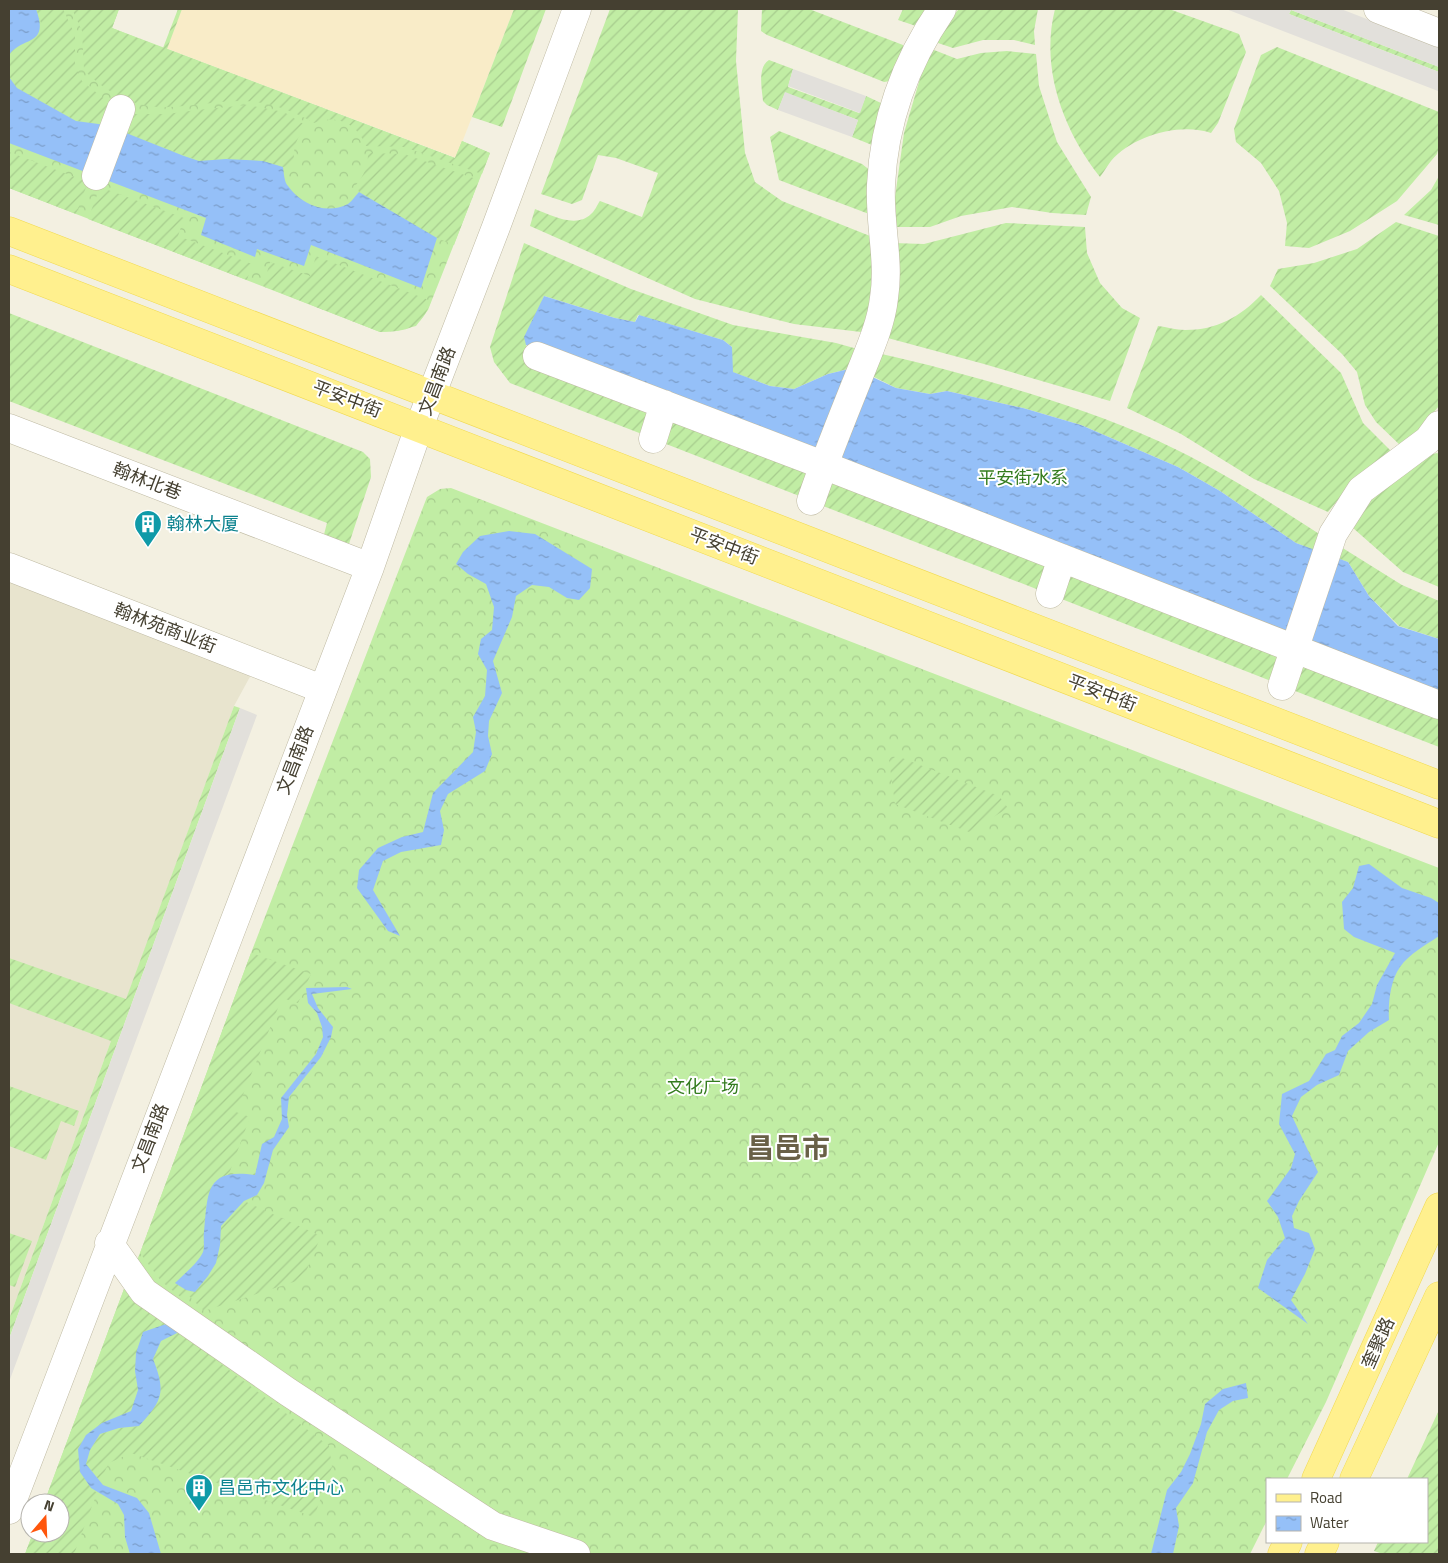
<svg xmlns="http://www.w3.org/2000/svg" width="1448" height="1563" viewBox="0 0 1448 1563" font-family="'Titillium Web','Noto Sans SC',sans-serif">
<defs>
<pattern id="forest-crowns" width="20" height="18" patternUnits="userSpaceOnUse" patternTransform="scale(1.25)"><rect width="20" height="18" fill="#c1eda4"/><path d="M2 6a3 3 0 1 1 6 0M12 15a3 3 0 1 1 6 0" fill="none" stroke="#a7cc8e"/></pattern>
<pattern id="garden-furrows" width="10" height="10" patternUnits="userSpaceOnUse" patternTransform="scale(1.25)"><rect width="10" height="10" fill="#c1eda4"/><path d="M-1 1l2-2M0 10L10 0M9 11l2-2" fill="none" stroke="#a7cc8e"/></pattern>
<pattern id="water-ripples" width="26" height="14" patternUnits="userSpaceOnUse" patternTransform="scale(1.25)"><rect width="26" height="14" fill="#95c0f8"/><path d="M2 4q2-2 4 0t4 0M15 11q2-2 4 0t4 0" fill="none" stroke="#7b9dc9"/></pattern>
</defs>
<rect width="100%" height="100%" fill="#f3f0e1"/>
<path fill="#e8e4ce" d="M9,581L252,673L234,706L9,1319Z"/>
<path fill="#f9ecc8" d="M180,9H514L456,158L165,48Z"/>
<path fill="url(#forest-crowns)" d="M9,9H119L112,28L455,158L462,141L490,153L428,310L416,326L396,331L380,332L9,188Z
M451,488L1439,868V1142L1326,1402L1287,1479H1267V1520L1250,1554H25L33,1533H60V1503H44L124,1289L140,1253L251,953L427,497L440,489Z"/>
<path fill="url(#garden-furrows)" d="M36,9H63L75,35V66L82,81L113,106L106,125L76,121L17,88L9,77V55L12,50L29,42L41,23Z
M72,9H119L112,28L163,48L178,9H182L167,49L455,158L462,141L490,153L482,174L404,147L366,146C357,123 336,114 314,123C292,110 267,101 241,101C217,101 193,106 169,107C137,109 106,93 84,70L82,31Z
M514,9H546L502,127L472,117Z
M610,9H738L736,61L745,153L755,182L782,201L870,236L875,250L873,300L861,332L794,324L695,299L530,226L535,209C551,215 576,229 591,214C595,211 597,205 600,201L642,217L658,173L616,158L598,155L582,200L572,204L541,194Z
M762,9H809L903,45L905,51L890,81L884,82L767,35L761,31Z
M903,9H932L916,26L898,20Z
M959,9H1038L1034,31L1035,45L1014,40H983L953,48L935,42L949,20Z
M1055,9H1169L1239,34L1246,52L1218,123L1211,133C1180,122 1132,136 1111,161C1107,166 1104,172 1100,177C1063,130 1040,68 1055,9Z
M1291,10L1439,67V72L1289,14Z
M1277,47L1439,112V147L1437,154L1397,201L1350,231L1309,248L1285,246L1287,223L1279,191L1261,163L1236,142L1234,129L1261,55Z
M929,48L957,59L981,53L1007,51L1036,54L1039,86L1057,142L1091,197L1086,215L1052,213L1012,207L961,216L930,227H896L895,197L904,133Z
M769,60L793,69L788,87L859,113L866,96L881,103L882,110L872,145L852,137L858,120L785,93L778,110L767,105L763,101C762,89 757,67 769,60Z
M247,105L284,112L308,127C295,137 293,149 294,165L283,167L263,161L226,159L199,161L127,134L135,114H167L197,110Z
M779,131L862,164L871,171L869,214L779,180L770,137Z
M9,152L88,182L76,214L9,188Z
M368,153L404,154L479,180L454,245L437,238L359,192L356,185C364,175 368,167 368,153Z
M1439,176V225L1404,215L1431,190Z
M100,187L184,218L178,236L252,264L247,280L88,219Z
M1396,222L1439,236V406L1403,448L1376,422L1365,405L1357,372L1342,354L1270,286L1278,269L1314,263L1357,249Z
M1006,223L1085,227L1087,253L1100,283L1122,308L1140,318L1110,401L984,364L884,337L898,298L893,243L924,244Z
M524,243L631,289L733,325L836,343L861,350L853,368L828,374L794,389L770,386L732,372V347L723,340L638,315L635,322L615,318L544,296L526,345L534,360L649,403L647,436L510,383L494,362L490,347Z
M316,256L431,301C421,329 408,331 380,332L263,286L270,262L310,276Z
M1261,295L1341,373L1363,423L1392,452L1346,490L1328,512L1254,479L1181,434L1127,408L1158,326C1167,327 1176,330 1185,330C1217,330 1240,317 1261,295Z
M9,313L363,452L370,459L371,477L347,550L322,542L327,523L9,401Z
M877,353C928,364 978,378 1028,393C1079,409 1129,426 1177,450C1228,475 1276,506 1324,537L1319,552L1296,543L1220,491L1178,467L1081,425L1023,408L947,391L930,394L896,388L870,375Z
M669,420L809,474L802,497L661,442Z
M1437,453L1439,454V587L1403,572L1353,528L1359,510L1370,500L1420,457Z
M832,476L1049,557L1044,592L818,504Z
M1341,547L1402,585L1439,601V639L1399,626L1369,596L1348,562L1339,559Z
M1071,568L1281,650L1271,681L1059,598Z
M1302,658L1439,713V747L1290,689Z
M234,706L240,708L9,1339V1319L111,1041L9,1003V958L126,999Z
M897,756L999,796L1008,808L969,832L895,804L889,760Z
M251,953L311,974L298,1003L282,998L236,1112L250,1117L229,1174C205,1182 205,1212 204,1234C203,1239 205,1245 203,1250C201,1260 183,1275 175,1283L199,1285L208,1276L220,1245L221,1226L244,1201L321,1236L303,1279L204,1311L189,1296L183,1299L161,1281L140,1253Z
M9,1086L79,1111L74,1126L61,1121L46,1160L9,1146Z
M9,1233L32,1241L15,1287L9,1285Z
M124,1289L169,1323L135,1371L138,1390L131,1411L102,1423L86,1435L78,1449L91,1488L97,1493L74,1554H25L33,1533H60V1503H44Z
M179,1332L329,1446L332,1467L314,1517L131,1453L109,1463L100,1481L86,1464L90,1450L100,1434L119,1428L139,1426L159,1374L153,1359L161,1341Z
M1439,1410V1554H1383L1374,1551L1378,1542H1427V1479H1407Z"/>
<path fill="#e2e0db" d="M1226,9H1341L1439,47V67L1291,10L1289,14L1439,72V88L1438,91Z
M793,69L866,96L860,113L788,86Z
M785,92L858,120L852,137L778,110Z
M240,708L257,715L9,1382V1339Z"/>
<path fill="url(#water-ripples)" d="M9,9H36C50,47 22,36 9,55Z
M9,77L17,88L76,121L106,125L184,156L199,161L226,159L263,161L283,167C284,173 284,182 288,186C301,205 327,215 348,204C352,201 355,196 359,192L437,238L421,288L311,245L304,266L257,249L255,257L201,235L206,218L9,143Z
M544,296L615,318L635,322L639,315L723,340L732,347L733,372L770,386L794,389L828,374L853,368L896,388L930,394L947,391L1023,408L1081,425L1178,467L1220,491L1296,543L1348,562L1369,596L1398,626L1439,639V697L526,345L524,337Z
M509,531L535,534L592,569L590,588L579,600L567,598L549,587L532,585L516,596L512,617L493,661L502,693L489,721L488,736L492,754L485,771L448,794L440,811L444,830L441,845L401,852L383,861L373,890L400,936L388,931L357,888L359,870L378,848L402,837L423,832L433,793L473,752L476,732L473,717L485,696L487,670L478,654L481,639L492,630L494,607L486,584L468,574L456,564L463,552L480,536Z
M1369,864L1402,888L1431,898L1439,903V936C1426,945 1409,954 1400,967C1390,981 1388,1004 1389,1020L1369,1032L1348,1051L1339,1075L1317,1085L1301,1097L1292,1116L1318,1172L1299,1201L1292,1216L1294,1228L1309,1233L1315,1249L1305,1274L1291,1300L1308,1324L1258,1288L1267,1260L1285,1238L1278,1217L1267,1201L1291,1168L1295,1154L1279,1124L1282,1094L1309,1081L1326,1054L1335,1050L1342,1036L1359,1023L1372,1004L1377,985L1395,953L1354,937L1344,929L1342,902L1353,888L1359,866Z
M347,987L352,989L312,994L318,1008L333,1027L331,1037L321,1057L289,1097L287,1115L289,1127L273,1150L264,1183L257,1195L244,1201L221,1226L220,1245L216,1263L208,1276L195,1292L186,1290L175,1283C183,1275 199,1262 203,1252C205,1246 203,1238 204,1232C208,1192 205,1168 255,1175L262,1144L274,1137L282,1119L281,1098L316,1054L323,1037L322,1027L317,1013L308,1003L306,988Z
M169,1323L179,1332L161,1341L153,1359C166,1392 163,1400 139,1426L119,1428L100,1434L90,1450L86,1464L103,1485L137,1498L149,1513L161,1554H130L125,1537L124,1515L118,1504L91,1488L80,1472L78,1449L86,1435L102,1423L131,1411L138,1390L135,1371L136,1353L143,1332Z
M1246,1383L1248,1398L1233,1401L1219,1410L1207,1432L1193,1483L1176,1508L1179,1526L1173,1554H1151L1167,1490L1181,1472L1190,1454L1201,1424L1205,1404L1223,1389Z"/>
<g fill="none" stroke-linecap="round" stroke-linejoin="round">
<defs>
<path id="minor" d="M1378,9L1439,33
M96,176L121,109
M537,356L823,465L1439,705
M9,428L370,567
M653,439L664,404
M811,501C825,460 841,421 857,381C867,355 881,326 884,298C890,261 879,223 881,185C884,120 905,63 942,9
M9,567L322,689
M1050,594L1062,558
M1282,686L1333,534L1361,490L1428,440L1439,425
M109,1243L144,1292L288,1392L493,1526L576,1554
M9,1510L370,567L419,427L496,227L577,9"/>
<path id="major" d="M9,231L1439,785
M9,269L1439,824
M1316,1479L1439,1207
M1354,1479L1439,1296
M1282,1554L1288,1542
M1319,1554L1325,1542"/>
</defs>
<use href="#minor" stroke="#bfbaa3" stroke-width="29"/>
<use href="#major" stroke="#f1da51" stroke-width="29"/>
<use href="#minor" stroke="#fff" stroke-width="28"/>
<use href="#major" stroke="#fff08e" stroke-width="28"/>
</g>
<defs>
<symbol id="building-pin" viewBox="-11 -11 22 30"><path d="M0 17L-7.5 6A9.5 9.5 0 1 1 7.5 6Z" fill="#0f9aa8" stroke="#fff"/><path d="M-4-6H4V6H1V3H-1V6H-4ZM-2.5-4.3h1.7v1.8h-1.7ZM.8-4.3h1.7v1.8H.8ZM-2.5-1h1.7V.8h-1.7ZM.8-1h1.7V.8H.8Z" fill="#fff"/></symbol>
</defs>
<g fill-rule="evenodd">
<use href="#building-pin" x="132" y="508" width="32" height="43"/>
<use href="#building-pin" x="183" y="1472" width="32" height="43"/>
</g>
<g text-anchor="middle" stroke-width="4" stroke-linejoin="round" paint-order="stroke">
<g font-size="18" fill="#454031" stroke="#fff">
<text transform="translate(437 381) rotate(-69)" y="6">文昌南路</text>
<text transform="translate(347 399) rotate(21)" y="6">平安中街</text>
<text transform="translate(147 481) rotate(21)" y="6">翰林北巷</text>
<text transform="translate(724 546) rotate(21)" y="6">平安中街</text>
<text transform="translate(165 628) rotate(21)" y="6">翰林苑商业街</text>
<text transform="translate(1102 693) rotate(21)" y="6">平安中街</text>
<text transform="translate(295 760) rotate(-69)" y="6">文昌南路</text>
<text transform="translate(150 1138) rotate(-69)" y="6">文昌南路</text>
<text transform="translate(1378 1343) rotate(-66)" y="6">奎聚路</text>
</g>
<g font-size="18" fill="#347c1f" stroke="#fff">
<text x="1023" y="484">平安街水系</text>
<text x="703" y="1093">文化广场</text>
</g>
<g font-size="18" fill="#0d838f" stroke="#fff" text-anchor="start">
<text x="167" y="530">翰林大厦</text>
<text x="218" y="1494">昌邑市文化中心</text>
</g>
<g font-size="28" font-weight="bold" fill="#696047" stroke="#fff">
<text x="788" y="1158">昌邑市</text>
</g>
</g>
<rect width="1448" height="1563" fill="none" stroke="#454031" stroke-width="20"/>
<rect x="1266" y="1478" width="162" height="65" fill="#ffffff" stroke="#b5b3ad"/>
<rect x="1276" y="1494" width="25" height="8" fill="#fff08e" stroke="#b5b3ad"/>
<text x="1310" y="1503" font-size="15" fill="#454031">Road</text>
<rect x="1276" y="1516" width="25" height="15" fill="url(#water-ripples)" stroke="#b5b3ad"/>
<text x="1310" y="1528" font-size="15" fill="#454031">Water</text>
<g transform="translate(45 1518) rotate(19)"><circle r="24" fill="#ffffff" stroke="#b5b3ad"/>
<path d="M0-4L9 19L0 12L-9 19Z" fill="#ff560c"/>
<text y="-8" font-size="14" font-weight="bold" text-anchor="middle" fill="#454031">N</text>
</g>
</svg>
